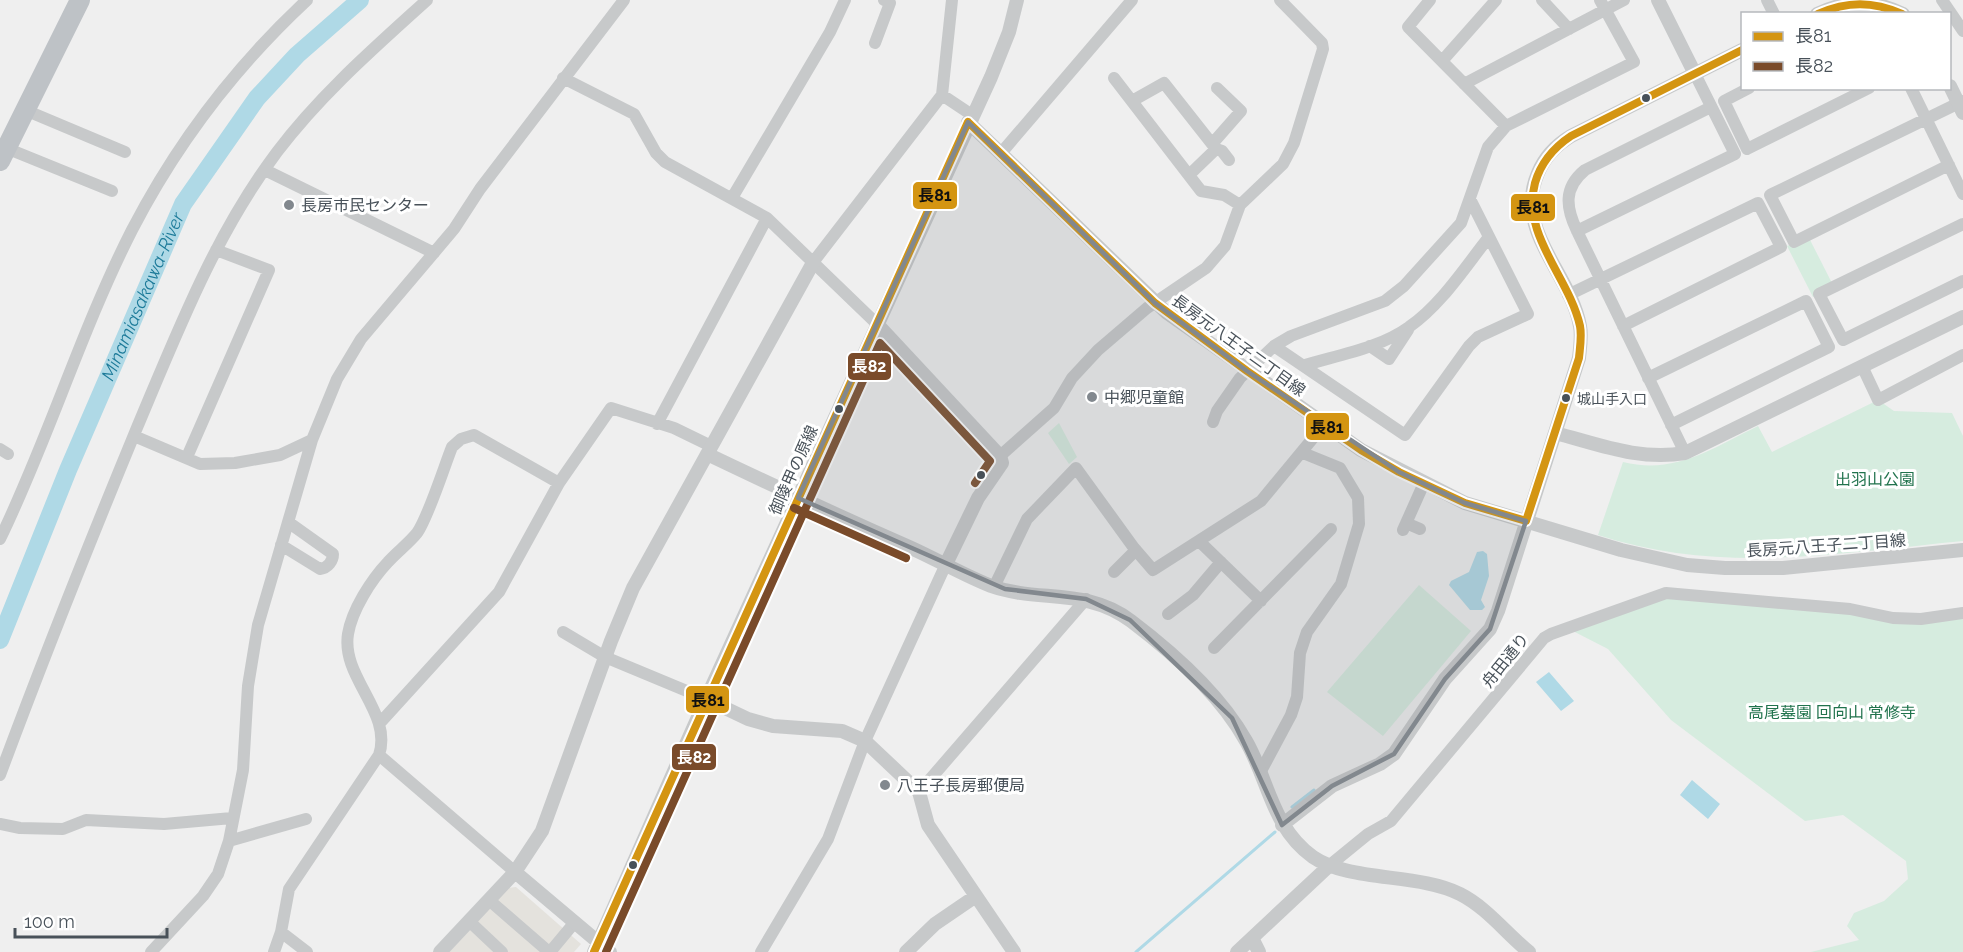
<svg xmlns="http://www.w3.org/2000/svg" width="1963" height="952" viewBox="0 0 1963 952" font-family="Raleway,'Noto Sans JP',sans-serif">
<rect width="100%" height="100%" fill="#efefef"/>
<path fill="#e4e2dd" d="M516,887L581,944L574,952H449L508,888Z"/>
<path fill="#d6ecdf" d="M1808,236L1834,287L1813,297L1787,246Z
M1878,400L1894,411L1952,413L1963,436V541C1839,553 1720,575 1598,535L1623,462C1675,475 1713,448 1758,426L1772,452Z
M1059,423L1077,457L1069,464L1048,433Z
M1419,585L1471,631L1383,736L1327,692Z
M1666,593L1893,618L1963,613V952H1811L1859,940L1847,926L1854,913L1884,901L1908,879L1906,861L1843,815L1805,821L1671,720L1608,649L1567,628Z"/>
<path fill="#afd9e6" d="M1483,551L1487,554L1489,576L1481,600L1485,607L1482,610H1470L1449,585L1451,581L1469,572L1477,552Z
M1549,672L1574,701L1561,711L1536,682Z
M1692,780L1720,804L1708,819L1680,795Z"/>
<g fill="none" stroke-linecap="round" stroke-linejoin="round">
<path stroke="#afd9e6" stroke-width="3" d="M1292,807L1314,790
M1136,952L1275,832"/>
<path stroke="#afd9e6" stroke-width="18" id="s1" d="M0,640L68,470L183,204L257,98L297,55L360,0"/>
<path stroke="#c7c9ca" stroke-width="12" d="M1430,0L1408,27L1506,126
M1542,0L1569,29
M1767,0L1774,14
M1942,0L1963,31
M875,43L890,3L884,0
M1442,61L1496,0
M563,78L634,114L656,153L665,162L767,218L877,324
M1114,78L1201,191L1224,195L1240,205
M1464,84L1624,0
M1749,88L1724,101L1747,149L1869,88
M1911,88L1963,194
M942,95L972,115
M1132,101L1164,83L1216,149L1189,175
M25,110L125,152
M1212,144L1241,111L1217,88
M6,148L112,191
M1216,149L1222,151L1229,160
M1002,152L1132,0
M1949,165L1794,242L1770,195L1963,101
M265,170L434,253
M732,198L830,32L845,0
M1963,224L1819,294L1843,340L1963,281
M1577,231L1735,154L1695,74
M814,261L942,95L952,0
M1568,295L1758,203L1781,247L1623,326
M1274,346L1405,435L1469,346L1478,337L1528,314L1470,199
M1370,346L1389,359L1408,330
M1305,365C1339,355 1380,348 1409,327C1441,305 1465,267 1489,237
M1862,366L1878,400L1963,355
M1648,378L1806,301L1829,347L1671,425
M1213,422L1217,411L1240,378L1274,346L1291,336L1385,301L1404,286L1461,223L1488,147L1506,126L1634,62L1600,0
M657,424L767,218
M134,436L200,464L235,463L280,455L312,440
M0,449L8,454
M1685,453L1577,231C1566,208 1563,188 1585,170L1711,107
M1000,456L1054,408L1072,378L1098,350L1147,308L1206,268L1225,246L1240,205L1283,164L1294,143L1323,49L1322,43L1280,0
M187,457L269,270L216,250
M1406,523L1420,529
M1403,530L1424,483
M0,539C49,438 81,330 132,230C177,143 236,66 307,0
M1199,541L1261,601
M281,545L320,569C328,568 333,561 333,554L288,522
M1114,572L1136,550
M994,587L1027,519L1076,468L1134,548L1153,570L1261,501L1323,426
M1168,614L1193,595L1221,562
M563,632L605,657L706,699
M1214,648L1331,529
M379,724L499,592L559,483L611,408L674,428L711,446
M379,755L515,872
M1260,773L1291,715L1297,697L1300,653L1307,632L1341,584L1359,524L1358,498L1340,468L1303,453
M0,775C43,659 89,544 136,430C177,333 214,236 277,152C320,95 374,48 427,0
M919,792L1086,599
M0,824L20,828L63,829L86,820L164,824L232,818
M229,841L306,819
M1330,865L1368,834L1391,821L1544,638L1551,634L1666,593L1850,609L1893,618L1921,619L1963,613
M489,900L549,952
M469,921L502,952
M281,932L307,952
M151,952L203,896L218,874L229,841L243,770L248,686L258,625L312,440L337,379L361,339L454,229L480,189L624,0
M274,952L281,932L289,889L379,755C393,712 341,678 348,634C352,610 371,580 388,562C397,552 409,543 417,533C428,518 444,467 452,447L461,439L474,435L559,483
M550,952L575,922
M761,952L828,839L865,741L946,564"/>
<path stroke="#c7c9ca" stroke-width="14" d="M1658,0L1695,74
M1817,14C1846,0 1875,0 1903,14
M1950,86L1963,113
M968,122L1166,312L1361,450L1465,503L1621,550L1687,565L1725,568H1783L1963,550
M877,324L1000,456L1002,463L978,498L946,564
M1555,433C1598,444 1639,461 1685,453L1963,317
M707,454C774,486 841,517 909,547C936,559 963,575 991,586C1039,603 1086,587 1131,621C1172,652 1221,696 1246,741C1269,781 1272,828 1313,857C1349,882 1419,873 1460,894C1486,907 1506,933 1529,952
M706,699L748,719L773,726L842,731L865,741L919,792L928,825L1014,952
M1282,825L1332,786L1380,764L1394,754L1445,679L1490,629L1498,611L1579,358C1580,348 1582,336 1580,326C1570,272 1513,230 1538,173C1545,156 1556,145 1571,136L1742,50
M515,872L610,952
M1252,938L1259,952
M440,952L515,872L542,831L611,641L633,588L814,261
M594,952L706,699L991,77L1009,32L1017,0
M906,952L935,924L976,896
M1237,952L1330,865"/>
<path stroke="#bec2c6" stroke-width="20" d="M0,161L80,0"/>
<defs>
<path id="bus-1" d="M1818,14C1847,1 1873,1 1902,14
M594,952L968,122L1155,303L1247,371L1361,450L1399,472L1465,503L1526,521L1579,358C1580,347 1582,336 1580,326C1569,277 1521,235 1535,183C1541,162 1553,148 1571,136L1742,50"/>
<path id="bus-2" d="M794,508L906,558
M606,952L880,343L990,461L975,483"/>
</defs>
<use href="#bus-1" stroke="#fff" stroke-width="12"/>
<use href="#bus-2" stroke="#fff" stroke-width="12"/>
<use href="#bus-1" stroke="#d49512" stroke-width="8"/>
<use href="#bus-2" stroke="#7a4b2a" stroke-width="8"/>
</g>
<path fill="#82888e" fill-opacity="0.2" stroke="#82888e" stroke-width="4.5" stroke-linejoin="round" d="M968,122L1155,303L1247,371L1399,472L1465,503L1526,521L1490,629L1445,679L1394,754L1332,786L1282,825L1232,718L1130,620L1086,599L1005,589L798,498Z"/>
<g fill="#485159" stroke="#fff" stroke-width="2">
<circle cx="1646" cy="98" r="5"/>
<circle cx="1566" cy="398" r="5"/>
<circle cx="839" cy="409" r="5"/>
<circle cx="981" cy="475" r="5"/>
<circle cx="633" cy="865" r="5"/>
</g>
<g fill="#82888e" stroke="#fff" stroke-width="2">
<circle cx="289" cy="205" r="6"/>
<circle cx="1092" cy="397" r="6"/>
<circle cx="885" cy="785" r="6"/>
</g>
<g text-anchor="middle" stroke-width="6" stroke-linejoin="round" paint-order="stroke">
<g font-size="14" fill="#485159" stroke="#fff" text-anchor="start">
<text x="1577" y="404">城山手入口</text>
</g>
<g font-size="16" fill="#485159" stroke="#fff" text-anchor="start">
<text x="301" y="211">長房市民センター</text>
<text x="1104" y="403">中郷児童館</text>
<text x="897" y="791">八王子長房郵便局</text>
</g>
<g font-size="16" fill="#485159" stroke="#fff">
<text transform="translate(1239 345) rotate(36)" y="6">長房元八王子二丁目線</text>
<text transform="translate(793 470) rotate(-66)" y="6">御陵甲の原線</text>
<text transform="translate(1826 545) rotate(-4)" y="6">長房元八王子二丁目線</text>
<text transform="translate(1505 660) rotate(-51)" y="6">舟田通り</text>
</g>
<g font-size="16" fill="#21734d" stroke="#fff">
<text x="1875" y="485">出羽山公園</text>
<text x="1832" y="718">高尾墓園 回向山 常修寺</text>
</g>
<g font-size="18" font-style="italic" fill="#1c7a99" stroke="#fff">
<text dy="6" stroke="none"><textPath href="#s1" startOffset="372">Minamiasakawa-River</textPath></text>
</g>
</g>
<g stroke="#fff" stroke-width="2">
<rect x="912" y="181" width="46" height="29" rx="6" fill="#d49512"/>
<rect x="1510" y="193" width="46" height="29" rx="6" fill="#d49512"/>
<rect x="847" y="352" width="45" height="29" rx="6" fill="#7a4b2a"/>
<rect x="1305" y="412" width="45" height="29" rx="6" fill="#d49512"/>
<rect x="685" y="685" width="45" height="29" rx="6" fill="#d49512"/>
<rect x="671" y="743" width="46" height="28" rx="6" fill="#7a4b2a"/>
</g>
<g font-size="16" text-anchor="middle" font-weight="bold" fill="#fff">
<text x="869" y="372">長82</text>
<text x="694" y="763">長82</text>
</g>
<g font-size="16" text-anchor="middle" font-weight="bold" fill="#111">
<text x="935" y="201">長81</text>
<text x="1533" y="213">長81</text>
<text x="1327" y="433">長81</text>
<text x="708" y="706">長81</text>
</g>
<rect x="1741" y="12" width="210" height="78" fill="#ffffff" stroke="#b6b9bd" stroke-width="1.5"/>
<rect x="1753" y="32" width="30" height="9" fill="#d49512" stroke="#b6b9bd" stroke-width="1.5"/>
<text x="1795" y="42" font-size="18" fill="#485159">長81</text>
<rect x="1753" y="62" width="30" height="9" fill="#7a4b2a" stroke="#b6b9bd" stroke-width="1.5"/>
<text x="1795" y="72" font-size="18" fill="#485159">長82</text>
<path d="M15 928v9h152v-9" fill="none" stroke="#485159" stroke-width="3"/>
<text x="24" y="928" font-size="18" fill="#485159" stroke="#ffffff" stroke-width="4.5" paint-order="stroke">100 m</text>
</svg>
